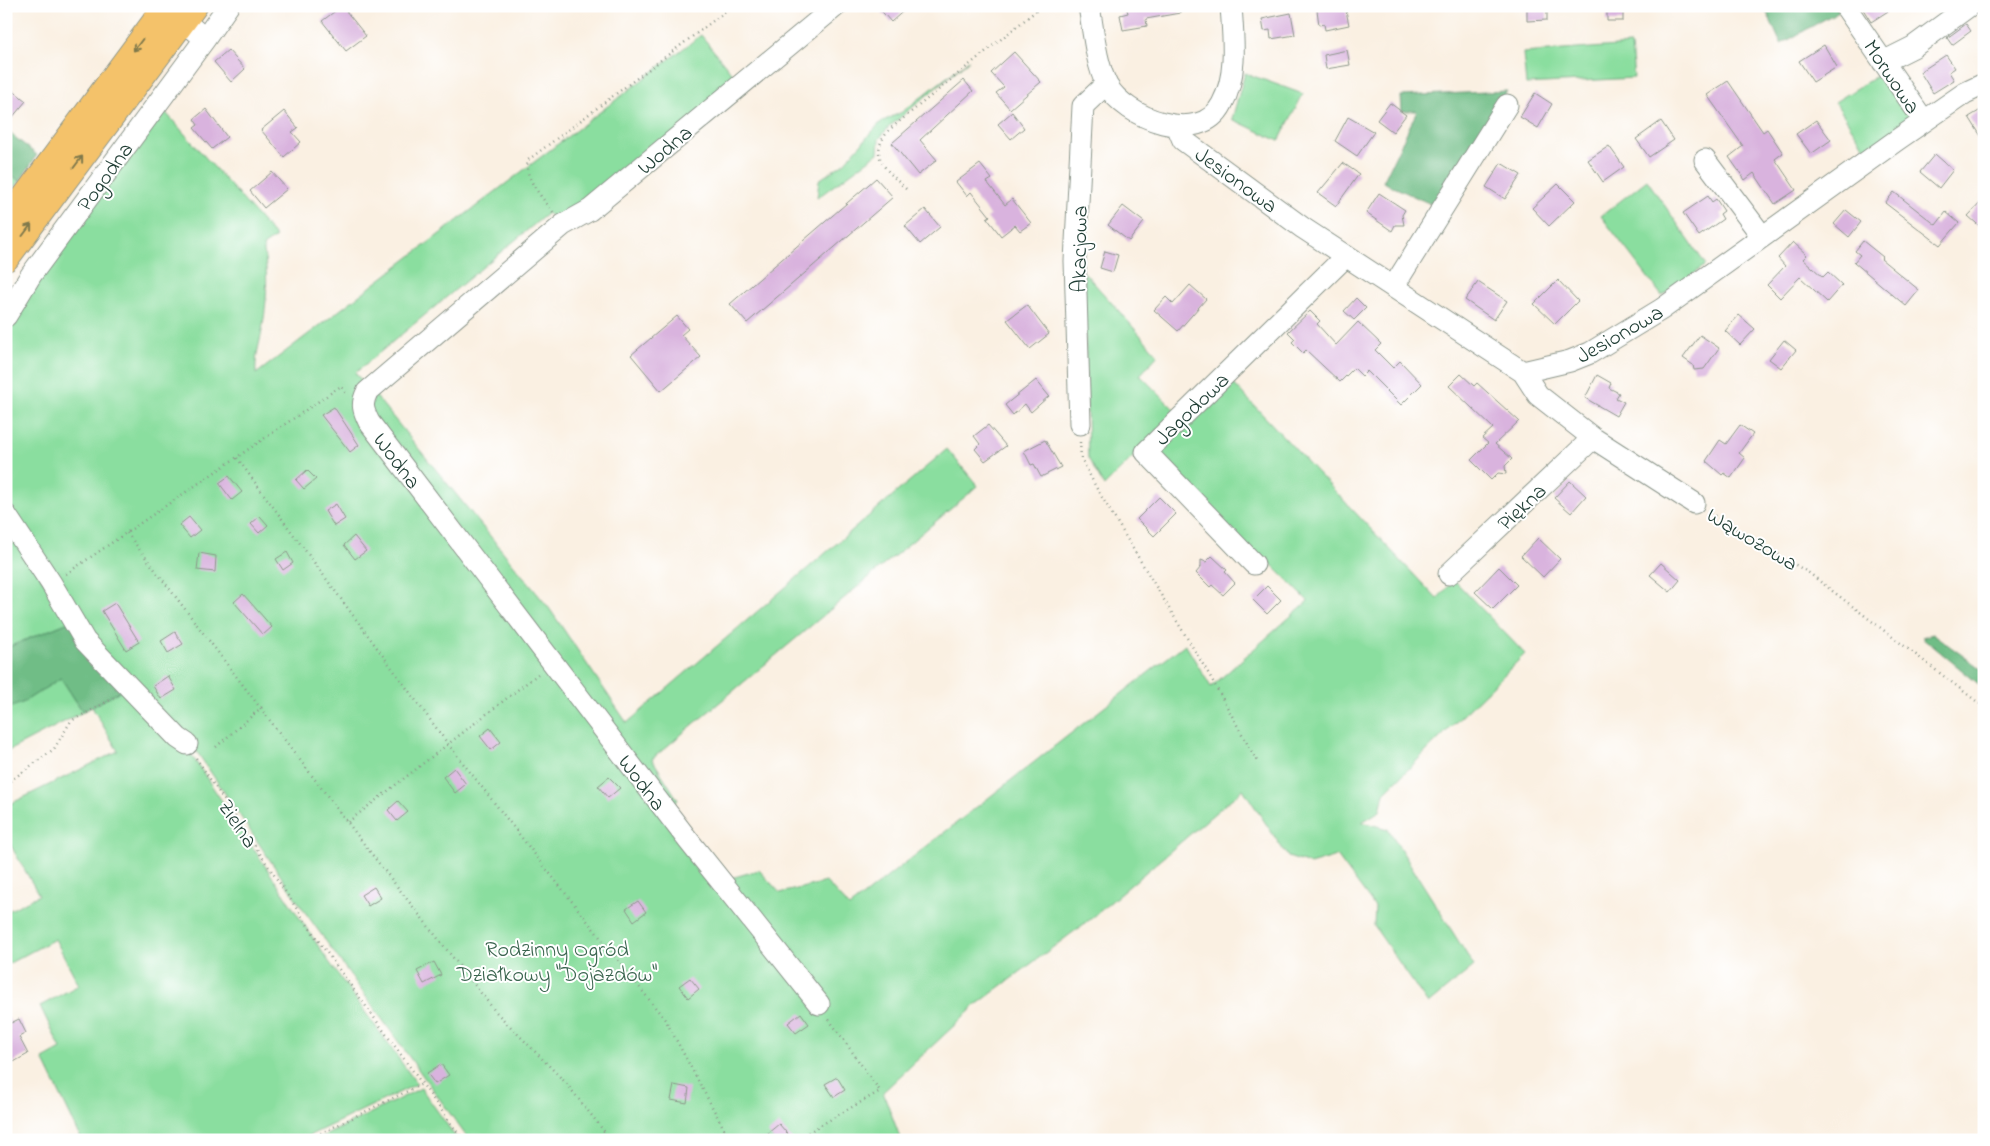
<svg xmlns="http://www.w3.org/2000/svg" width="1990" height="1146" viewBox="0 0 1990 1146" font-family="'Indie Flower',sans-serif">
<rect width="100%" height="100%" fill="#fff"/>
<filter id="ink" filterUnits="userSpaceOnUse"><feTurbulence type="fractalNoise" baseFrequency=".02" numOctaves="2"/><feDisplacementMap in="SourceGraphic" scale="10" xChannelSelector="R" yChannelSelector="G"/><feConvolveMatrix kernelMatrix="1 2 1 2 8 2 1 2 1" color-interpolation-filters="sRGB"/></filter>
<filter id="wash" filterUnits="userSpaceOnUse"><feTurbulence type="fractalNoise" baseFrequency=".0096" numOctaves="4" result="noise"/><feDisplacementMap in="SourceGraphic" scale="20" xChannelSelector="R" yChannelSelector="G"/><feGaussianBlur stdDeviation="1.12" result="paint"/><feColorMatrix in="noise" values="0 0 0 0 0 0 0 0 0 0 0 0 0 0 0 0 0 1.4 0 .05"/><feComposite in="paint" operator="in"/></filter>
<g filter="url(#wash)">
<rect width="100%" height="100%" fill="#faf0e2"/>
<path fill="#8ade9f" stroke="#548e6a" d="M701,35L739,82L564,229L548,213L355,373L369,388L351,404L442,527L724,880L759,870L780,893L826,882L849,907L1185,644L1211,687L1308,601L1264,557L1259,562L1155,450L1228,378L1437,599L1454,580L1525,654L1384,793L1380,811L1362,822L1388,829L1474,966L1428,1004L1374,926L1375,907L1337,856L1310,864L1288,857L1243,789L1092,918L976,1005L883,1092L901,1140H469L305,912L195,749L90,638L6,505V324L160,106L276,237L263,246C269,275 267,306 261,336C258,349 255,360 256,374Z
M1631,45L1634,78L1526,84L1523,53Z
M969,60L889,127L879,139L878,153L817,198L819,180L844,163L881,122L902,112Z
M1883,72L1914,120L1867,151L1835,102Z
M1245,73L1303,94L1279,141L1232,119Z
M13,176L20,181L6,198V177Z
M1647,180L1706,265L1662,296L1601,216Z
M1084,272L1158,355L1140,375L1175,410L1140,450L1104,486L1088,458Z
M374,394L549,608L627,723L947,449L978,486L652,759L678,800L669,807L370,413Z
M18,541L69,622L6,648V547Z
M61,678L83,712L6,752V709L22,703Z
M123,689L192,756L327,959L417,1084L300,1140H82L43,1059L61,1049L40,1006L79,985L55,939L6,965V912L39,895L6,837V806L118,751L92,707Z
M421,1088L458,1140H316Z"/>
<path fill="#6fbd86" stroke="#477d5d" d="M1764,6H1836L1839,11L1781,44Z
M1507,91L1435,206L1383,182L1417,111H1402L1401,96Z
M6,130L37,155L20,181L13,176L6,177Z
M69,622L123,689L83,712L61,678L22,703L6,709V648Z
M1933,634L1984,671V719L1981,686L1922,637Z"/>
<g id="blocks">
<path fill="#d9b3de" d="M342,6L366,36L346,51L322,21Z
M877,6H909L891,22Z
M1126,6H1179L1180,13L1146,19L1147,26L1123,30L1120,15L1128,13Z
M1337,6H1345L1349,25L1325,30L1324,24L1319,25L1317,10Z
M1527,6H1547V20L1527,21Z
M1607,6H1623V21H1607Z
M1861,6H1896L1871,22Z
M1291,13L1295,35L1271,39L1270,30L1264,31L1262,19Z
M1966,24L1971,31L1952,45L1947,38Z
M1824,45L1837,67L1813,82L1799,61Z
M228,50L245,69L231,82L214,62Z
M1347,50L1350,65L1326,69L1324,55Z
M1014,52L1041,82L1010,109L996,93L1004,87L991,73Z
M1946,55L1955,68L1949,72L1954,80L1933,93L1920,72Z
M964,80L973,91L920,140L937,160L918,175L892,143Z
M1728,81L1763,132L1767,129L1783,153L1775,159L1796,190L1775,204L1754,173L1745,180L1729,157L1743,146L1707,95Z
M6,85L26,101L6,125Z
M1535,93L1552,104L1538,128L1520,117Z
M1390,103L1406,115L1393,132L1377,120Z
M1984,108V141L1969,117Z
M206,109L227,137L212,149L194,128L198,125L194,119Z
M284,111L298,128L292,132L301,142L284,157L261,130Z
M1012,112L1024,128L1011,139L998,124Z
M1348,117L1374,132L1357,156L1335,141Z
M1816,120L1831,140L1811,154L1796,134Z
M1661,121L1674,140L1649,157L1636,139Z
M1609,146L1624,167L1603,182L1588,160Z
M1935,154L1953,170L1939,188L1920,172Z
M1343,163L1359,174L1336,206L1318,193Z
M1501,163L1521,175L1505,199L1486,187Z
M980,164L992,179L987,182L1005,205L1012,199L1031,223L1020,231L1015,225L1001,236L987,218L990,216L971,192L967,196L956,182Z
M272,172L287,189L264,208L250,191Z
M876,178L893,197L747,323L730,304Z
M1558,184L1575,201L1549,226L1532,208Z
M1894,192L1936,225L1946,212L1959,223L1940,245L1885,203Z
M1379,193L1405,210L1402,215L1404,225H1395L1392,231L1366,213Z
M1708,196L1712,202L1716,199L1724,211L1720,214L1723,219L1699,236L1683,213Z
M1984,199V230L1968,216Z
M1123,206L1144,222L1129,241L1108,225Z
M925,209L940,227L920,244L905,226Z
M1846,210L1861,222L1849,237L1834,224Z
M1863,241L1883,257L1881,259L1919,290L1906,306L1854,262L1860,255L1855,251Z
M1793,242L1807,255L1803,259L1823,277L1828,272L1842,285L1827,302L1800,277L1780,298L1767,285L1785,266L1778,258Z
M1105,251L1118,255L1113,272L1100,268Z
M1558,280L1578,301L1555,324L1534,304Z
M1478,282L1507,301L1494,320L1465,300Z
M1190,285L1206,299L1178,331L1154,310L1166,297L1173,304Z
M1356,298L1366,308L1354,320L1344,311Z
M1027,305L1049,334L1030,349L1007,320Z
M1310,311L1320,321L1317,324L1336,345L1358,322L1381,344L1375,350L1393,368L1400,361L1422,384L1401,405L1367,371L1362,376L1354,368L1340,382L1306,350L1303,353L1292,342L1295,339L1288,332Z
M1739,315L1755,329L1740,345L1725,331Z
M677,316L688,329L681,335L701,357L661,391L631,355Z
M1700,335L1719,348L1704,369L1694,370L1693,365L1683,358Z
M1784,340L1796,350L1781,368L1769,359Z
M1461,374L1474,386L1477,383L1519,421L1495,444L1512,459L1505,466L1506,474L1498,473L1491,480L1471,460L1488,443L1482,438L1493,428L1449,386Z
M1597,375L1611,383L1609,388L1619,393L1616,398L1624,402L1616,416L1585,398Z
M1036,380L1049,396L1031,412L1025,404L1013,415L1005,405Z
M334,407L359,445L350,452L321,415Z
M988,425L1006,446L985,461L975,449L980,444L974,436Z
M1740,425L1753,434L1739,453L1745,458L1731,478L1724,473L1722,475L1706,461L1720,440L1726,444Z
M1045,440L1061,467L1041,477L1034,464L1031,465L1024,451Z
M307,470L316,479L304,489L296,480Z
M229,476L242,492L232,500L219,483Z
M1570,481L1586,496L1571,513L1554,498Z
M1159,497L1176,514L1154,536L1137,519Z
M336,504L345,519L334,526L325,511Z
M260,516L268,525L259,533L251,524Z
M189,517L200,530L190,538L179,525Z
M354,536L366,551L355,559L344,545Z
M1538,538L1560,559L1543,577L1521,556Z
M287,552L293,563L283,570L276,559Z
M199,553L216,556L215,572L197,570Z
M1212,556L1227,570L1225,572L1235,583L1223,595L1212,585L1210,587L1196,573L1201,567V560L1206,562Z
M1661,563L1680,580L1670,592L1650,575Z
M1499,567L1517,585L1493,609L1475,592Z
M1267,586L1281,600L1267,614L1253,600Z
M243,594L272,627L263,635L234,602Z
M115,603L139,642L126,650L102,611Z
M175,632L183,644L168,653L161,641Z
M168,676L176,690L161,699L153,686Z
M490,728L501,742L491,750L480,736Z
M454,768L466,784L455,793L443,777Z
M609,777L620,788L608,798L598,786Z
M398,801L408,812L397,821L388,810Z
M374,887L381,898L368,906L361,895Z
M638,901L646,912L634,921L626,909Z
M434,962L441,975L424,984L417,971Z
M690,978L699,989L688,998L679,986Z
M801,1013L809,1024L796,1033L788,1023Z
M6,1014L11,1023L19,1019L26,1033L19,1037L28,1054L10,1064L6,1057Z
M441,1064L449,1075L435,1084L427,1073Z
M837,1077L845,1090L834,1097L825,1084Z
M674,1085L689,1088L687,1103L671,1100Z
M779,1124L793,1140H773L768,1133Z"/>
</g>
</g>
<g filter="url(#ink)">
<use href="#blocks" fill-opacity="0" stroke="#8c968b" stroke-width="1"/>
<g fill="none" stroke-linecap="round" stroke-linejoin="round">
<defs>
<path id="minor" d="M1089,6C1093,29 1096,64 1107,85C1125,118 1200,147 1222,104C1238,75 1233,37 1231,6
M1845,6L1924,121
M183,20L205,39L228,6
M1883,62L1913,47L1969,6
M1177,126L1183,140L1303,228L1523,372L1570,361L1590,353L1662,309L1897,140L1965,93L1984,84
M1705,160L1762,236
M1394,286L1507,105
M6,316L31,275L205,39
M1523,372L1538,395L1593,438L1694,503
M1080,424L1075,261L1083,106L1106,84
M6,515L51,583L85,641L178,738L187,744
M1254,564L1146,452L1346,256
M1449,574L1593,438
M819,1004L688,840L369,422C363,410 361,404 367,392L563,225L590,210L836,6"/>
<path id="major" d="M6,223L167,6
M6,258L194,6"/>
</defs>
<use href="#minor" stroke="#8c968b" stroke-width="23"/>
<use href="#major" stroke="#8c968b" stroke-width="28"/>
<path stroke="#8c968b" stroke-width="2.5" stroke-dasharray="1 4" stroke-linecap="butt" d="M906,189C886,169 866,156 890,129L1042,6
M553,212C543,198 523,178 528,160L733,6
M1080,442L1081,458L1097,489L1210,676L1258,763
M237,458L448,744L666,1021L730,1140
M1710,513L1809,573L1984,707
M127,533L377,861L495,1011L566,1083L611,1140
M66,574L341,386L347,395
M216,747L262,707
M196,758L317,939L463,1140
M6,784L54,749L71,721L114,698
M348,822L538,674
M307,1140L422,1084
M795,1140L880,1091L828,1018"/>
<use href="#minor" stroke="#fff" stroke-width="21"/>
<use href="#major" stroke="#f4c26a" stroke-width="26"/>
</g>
<defs><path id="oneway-shaft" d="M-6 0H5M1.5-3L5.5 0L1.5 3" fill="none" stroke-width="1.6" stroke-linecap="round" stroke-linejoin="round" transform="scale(1.25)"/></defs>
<g stroke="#7f794c">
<use href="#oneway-shaft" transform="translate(138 45) rotate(127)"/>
<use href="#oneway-shaft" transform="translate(78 162) rotate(-53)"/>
<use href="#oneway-shaft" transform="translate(27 230) rotate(-53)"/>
</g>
</g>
<g text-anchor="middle" stroke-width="4" stroke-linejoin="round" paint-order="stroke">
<g font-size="22" fill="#1f3d34" stroke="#fff">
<text transform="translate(1893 76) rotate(56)" y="8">Morwowa</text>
<text transform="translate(664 149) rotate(-40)" y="8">Wodna</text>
<text transform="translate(104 176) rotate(-54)" y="8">Pogodna</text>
<text transform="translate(1237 179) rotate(36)" y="8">Jesionowa</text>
<text transform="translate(1078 249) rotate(-89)" y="8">Akacjowa</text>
<text transform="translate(1619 333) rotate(-30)" y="8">Jesionowa</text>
<text transform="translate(1191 408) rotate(-44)" y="8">Jagodowa</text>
<text transform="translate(398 460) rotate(53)" y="8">Wodna</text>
<text transform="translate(1521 506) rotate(-43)" y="8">Piękna</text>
<text transform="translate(1753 538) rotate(31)" y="8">Wąwozowa</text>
<text transform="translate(643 782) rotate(53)" y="8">Wodna</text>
<text transform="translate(239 823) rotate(56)" y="8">Zielna</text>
</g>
<g font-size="22" fill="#3a654f" stroke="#fff">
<text x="557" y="956">Rodzinny Ogród<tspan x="557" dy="25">Działkowy "Dojazdów"</tspan></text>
</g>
</g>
<rect width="1990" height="1146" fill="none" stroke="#fff" stroke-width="25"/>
</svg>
